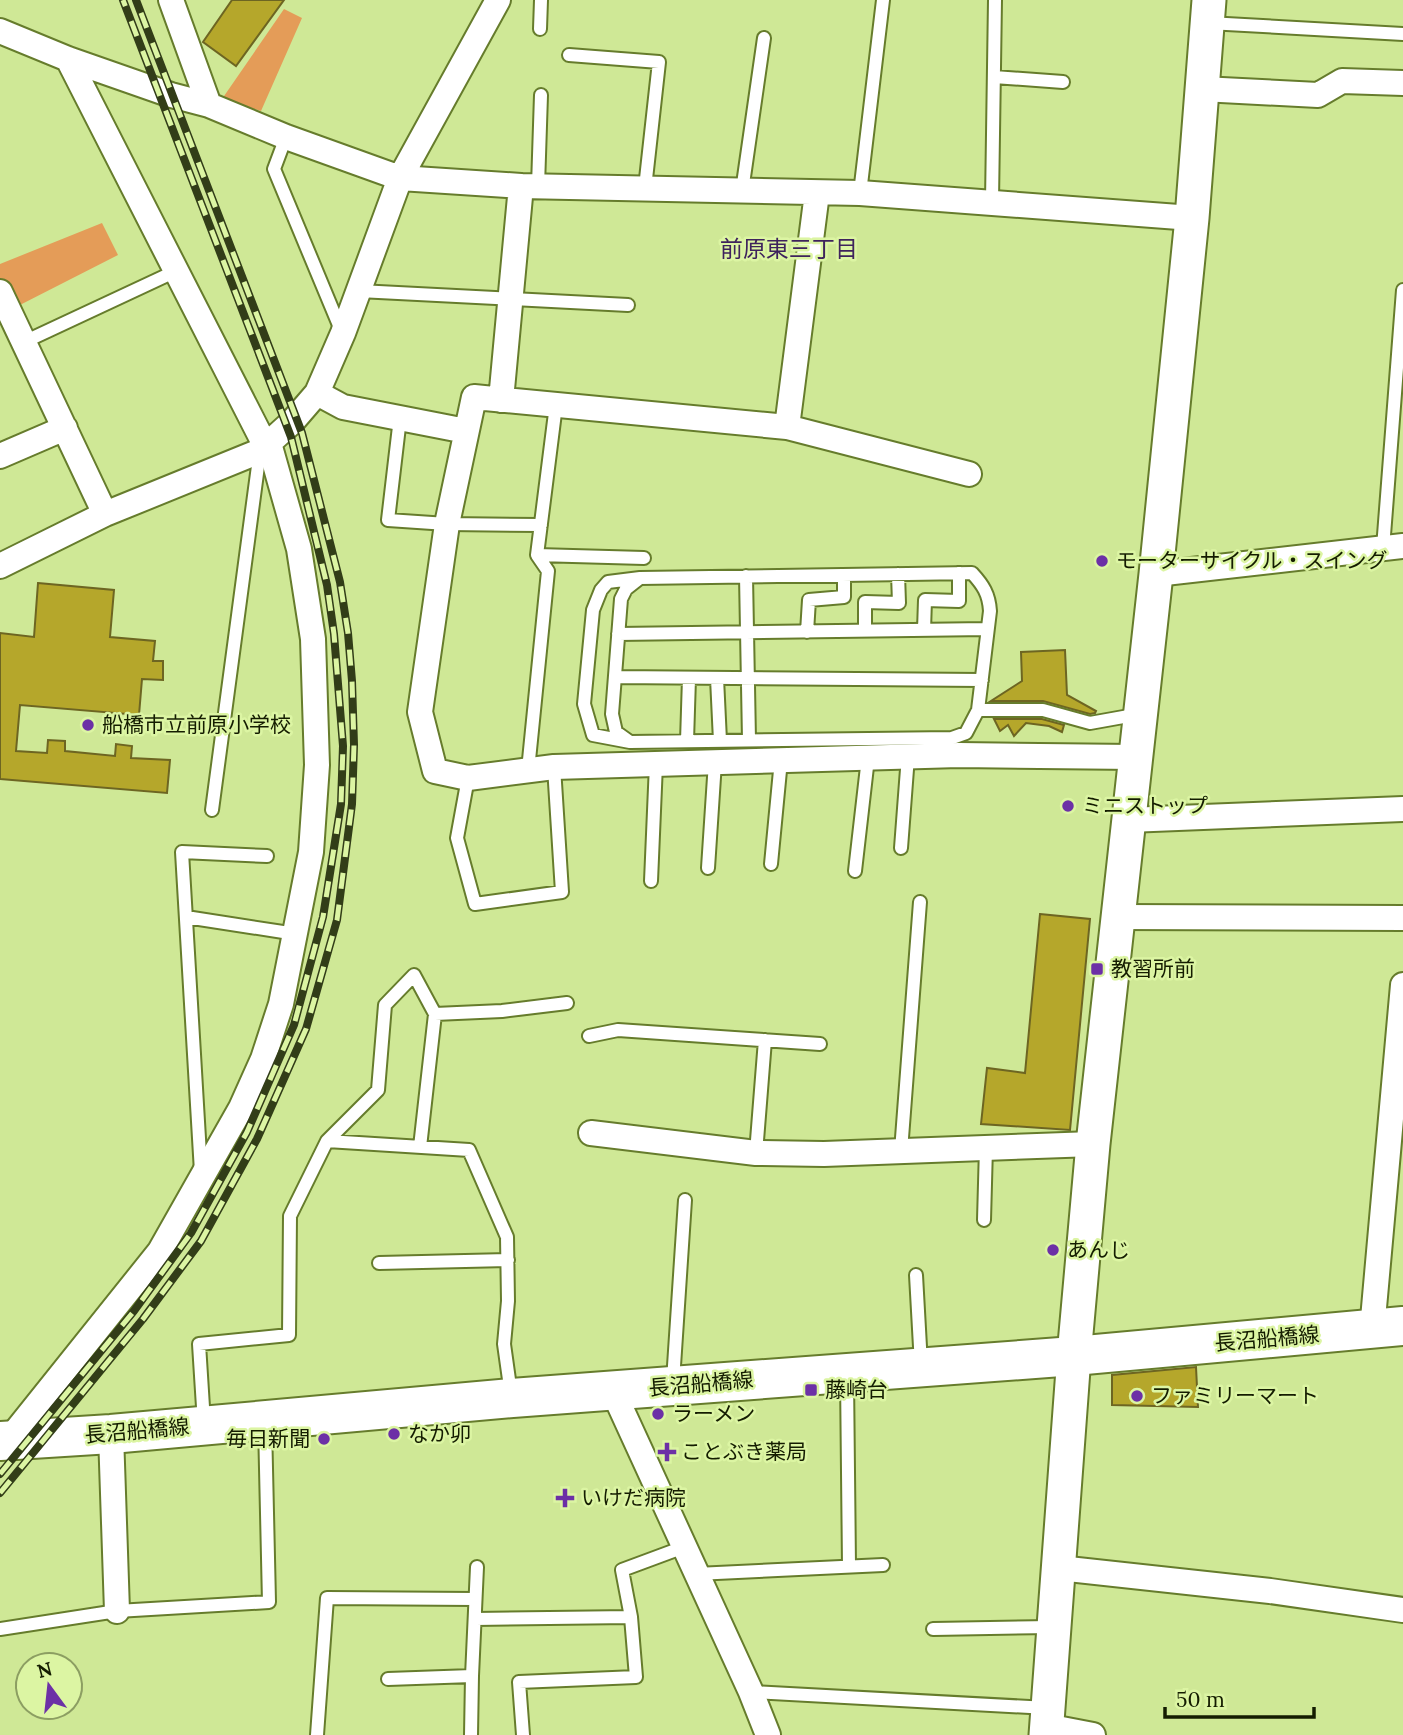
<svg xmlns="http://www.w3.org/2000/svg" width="1403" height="1735" viewBox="0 0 1403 1735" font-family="Lora,'Noto Sans JP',serif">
<rect width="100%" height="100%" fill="#cfe896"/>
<path fill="#e49c58" d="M284,9L302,18L261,111L222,99Z
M102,223L118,255L14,308L0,281V264Z"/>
<path fill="#b5a72b" stroke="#6d6522" stroke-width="2" d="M232,0H284L236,66L203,42Z
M38,583L114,590L110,637L155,641L153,661H163V680L142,679L139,715L20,705L16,751L47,753L48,740L65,741V751L115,756L116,744L132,746L131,758L170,760L167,793L0,779V633L34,637Z
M1065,650L1067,695L1096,711L1095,713L1090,714L1043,701H991L1022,681L1021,652Z
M994,719H1042L1064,725L1062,732L1049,726L1026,723L1014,736L1008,725L1000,731Z
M1040,914L1090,919L1070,1130L981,1124L987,1068L1025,1073Z
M1196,1367L1198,1407L1112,1405V1375Z"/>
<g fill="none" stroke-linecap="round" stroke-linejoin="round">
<defs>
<path id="lane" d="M1208,23L1403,34
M540,29L541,0
M569,55L659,62L645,188
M994,77L1063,82
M286,137L274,169L341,330
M538,186L541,95
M742,191L764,38
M860,193L883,0
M992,201L995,0
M359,291L628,305
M24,342L176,271
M400,418L388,520L447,524L541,525
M1383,548L1403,290
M537,555L644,558
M746,576L749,740
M924,630L925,600L959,601V573
M865,631V602L899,603L898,574
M807,632L809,600L844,597V575
M618,634L987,629
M615,677L982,680
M717,678L720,741
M978,710H1043L1090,723L1140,714
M687,741L689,678
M630,742L593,735L584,704L593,610L601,590L608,582L640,578L972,573C983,585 989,594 990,611L978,710L966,733L952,738L630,742L616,732L612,714L621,599L626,589L640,578
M528,770L548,571L537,555L556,405
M468,778L457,838L475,904L562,892L554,767
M212,810L260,451
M901,848L908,756
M771,864L781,760
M708,868L715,762
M855,871L868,758
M651,881L656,764
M186,917L296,934
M435,1014L502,1011L567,1003
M589,1036L618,1030L820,1044
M327,1141L469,1150L507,1237L508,1301L504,1344L511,1394
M901,1151L920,902
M756,1153L765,1040
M201,1172L182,852L267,856
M984,1220L986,1147
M379,1263L508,1260
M916,1275L921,1365
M847,1377L849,1566
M673,1381L685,1200
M204,1423L199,1344L289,1335L290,1216L327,1141L378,1090L385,1005L414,975L435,1014L420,1147
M696,1574L883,1565
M475,1619L631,1617
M0,1629L117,1611L269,1602L265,1424
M933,1629L1052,1627
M388,1679L472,1676
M751,1692L1048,1708
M317,1735L327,1598L475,1599
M471,1735L472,1676L477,1567
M523,1735L519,1682L636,1677L631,1617L622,1570L684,1547"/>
<path id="street" d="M171,0L209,105
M0,31L68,59L171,95L209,105L286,137L400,178L521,186L860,193L1192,218
M68,59L266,447
M1202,89L1318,95L1342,81L1403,83
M0,292L105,514
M317,393L343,407L466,431
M501,400L521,186
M787,427L817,193
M0,456L65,428
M969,474L787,427L474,397L447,524L420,712L435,771L468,778L554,767L959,755L1135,757
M0,566L105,514L260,451L292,422L317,393L343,333L400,178L498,0
M1156,574L1403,546
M1128,820L1403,809
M1118,917L1403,918
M591,1133L756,1153L824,1154L1093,1144
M1372,1330L1403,985
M613,1391L751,1692L768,1735
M111,1434L117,1611
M4,1446L160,1251L241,1108L263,1059L281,1004L311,852L317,765L313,639L299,549L269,443
M1059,1568L1270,1591L1403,1610
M1046,1726L1093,1735"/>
<path id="secondary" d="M1046,1735L1074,1356L1093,1144L1156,574L1192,218L1209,0"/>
<path id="primary" d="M0,1441L111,1434L512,1398L1074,1356L1403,1326"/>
</defs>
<use href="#lane" stroke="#667c2c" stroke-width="16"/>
<use href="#street" stroke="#667c2c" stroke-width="28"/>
<use href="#secondary" stroke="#667c2c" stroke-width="37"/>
<use href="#primary" stroke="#667c2c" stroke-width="42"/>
<use href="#lane" stroke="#fff" stroke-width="12"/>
<use href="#street" stroke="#fff" stroke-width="24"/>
<use href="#secondary" stroke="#fff" stroke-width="33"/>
<use href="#primary" stroke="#fff" stroke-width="38"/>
<defs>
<path id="rail" d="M0,1474L134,1311L191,1233L247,1132L294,1025L323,917L341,804L343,746L334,634L327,585L291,437L123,0
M0,1493L143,1319L201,1241L257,1139L306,1029L337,920L352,804L354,745L352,681L348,633L340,582L302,433L136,0"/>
</defs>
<use href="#rail" stroke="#323d18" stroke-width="8"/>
<use href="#rail" stroke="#dcf5a3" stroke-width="5" stroke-dasharray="16" stroke-linecap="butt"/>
</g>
<g fill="#6c30a6" stroke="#dcf5a3" stroke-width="2.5">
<circle cx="1102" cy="561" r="7"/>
<circle cx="88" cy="725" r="7"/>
<circle cx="1068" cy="806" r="7"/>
<rect x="1090" y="962" width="14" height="14" rx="3.5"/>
<circle cx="1053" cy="1250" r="7"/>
<rect x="804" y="1383" width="14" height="14" rx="3.5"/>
<circle cx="1137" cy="1396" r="7"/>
<circle cx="658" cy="1414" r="7"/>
<circle cx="394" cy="1434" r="7"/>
<circle cx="324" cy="1439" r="7"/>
<path d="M663.5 1441.5h7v7h7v7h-7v7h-7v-7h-7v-7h7z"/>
<path d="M561.5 1487.5h7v7h7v7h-7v7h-7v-7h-7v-7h7z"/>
</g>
<g text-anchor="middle" stroke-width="5" stroke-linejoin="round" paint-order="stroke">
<g font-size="21" fill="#141c00" stroke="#dcf5a3" text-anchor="start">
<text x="1116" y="568">モーターサイクル・スイング</text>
<text x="102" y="732">船橋市立前原小学校</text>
<text x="1082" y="813">ミニストップ</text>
<text x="1111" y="976">教習所前</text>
<text x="1067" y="1257">あんじ</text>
<text x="825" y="1397">藤崎台</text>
<text x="1151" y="1403">ファミリーマート</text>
<text x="672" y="1421">ラーメン</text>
<text x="408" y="1441">なか卯</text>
<text x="310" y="1446" text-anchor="end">毎日新聞</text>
<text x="681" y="1459">ことぶき薬局</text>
<text x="581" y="1505">いけだ病院</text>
</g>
<g font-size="21" fill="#141c00" stroke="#dcf5a3">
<text transform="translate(1267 1339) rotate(-5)" y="7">長沼船橋線</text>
<text transform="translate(701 1384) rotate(-5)" y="7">長沼船橋線</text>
<text transform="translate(137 1431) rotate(-5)" y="7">長沼船橋線</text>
</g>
<g font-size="23" fill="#3e235c" stroke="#dcf5a3">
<text x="789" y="257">前原東三丁目</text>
</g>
</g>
<g transform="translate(49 1686) rotate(345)"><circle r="33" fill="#dcf5a3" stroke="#8c9e62" stroke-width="2"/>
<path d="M0-5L12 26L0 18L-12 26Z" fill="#6c30a6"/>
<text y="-10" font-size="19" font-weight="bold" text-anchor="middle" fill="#141c00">N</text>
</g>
<path d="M1165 1707v10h149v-10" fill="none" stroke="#141c00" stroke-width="3.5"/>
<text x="1176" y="1707" font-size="21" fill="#141c00" stroke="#dcf5a3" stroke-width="5" paint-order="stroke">50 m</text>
</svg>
